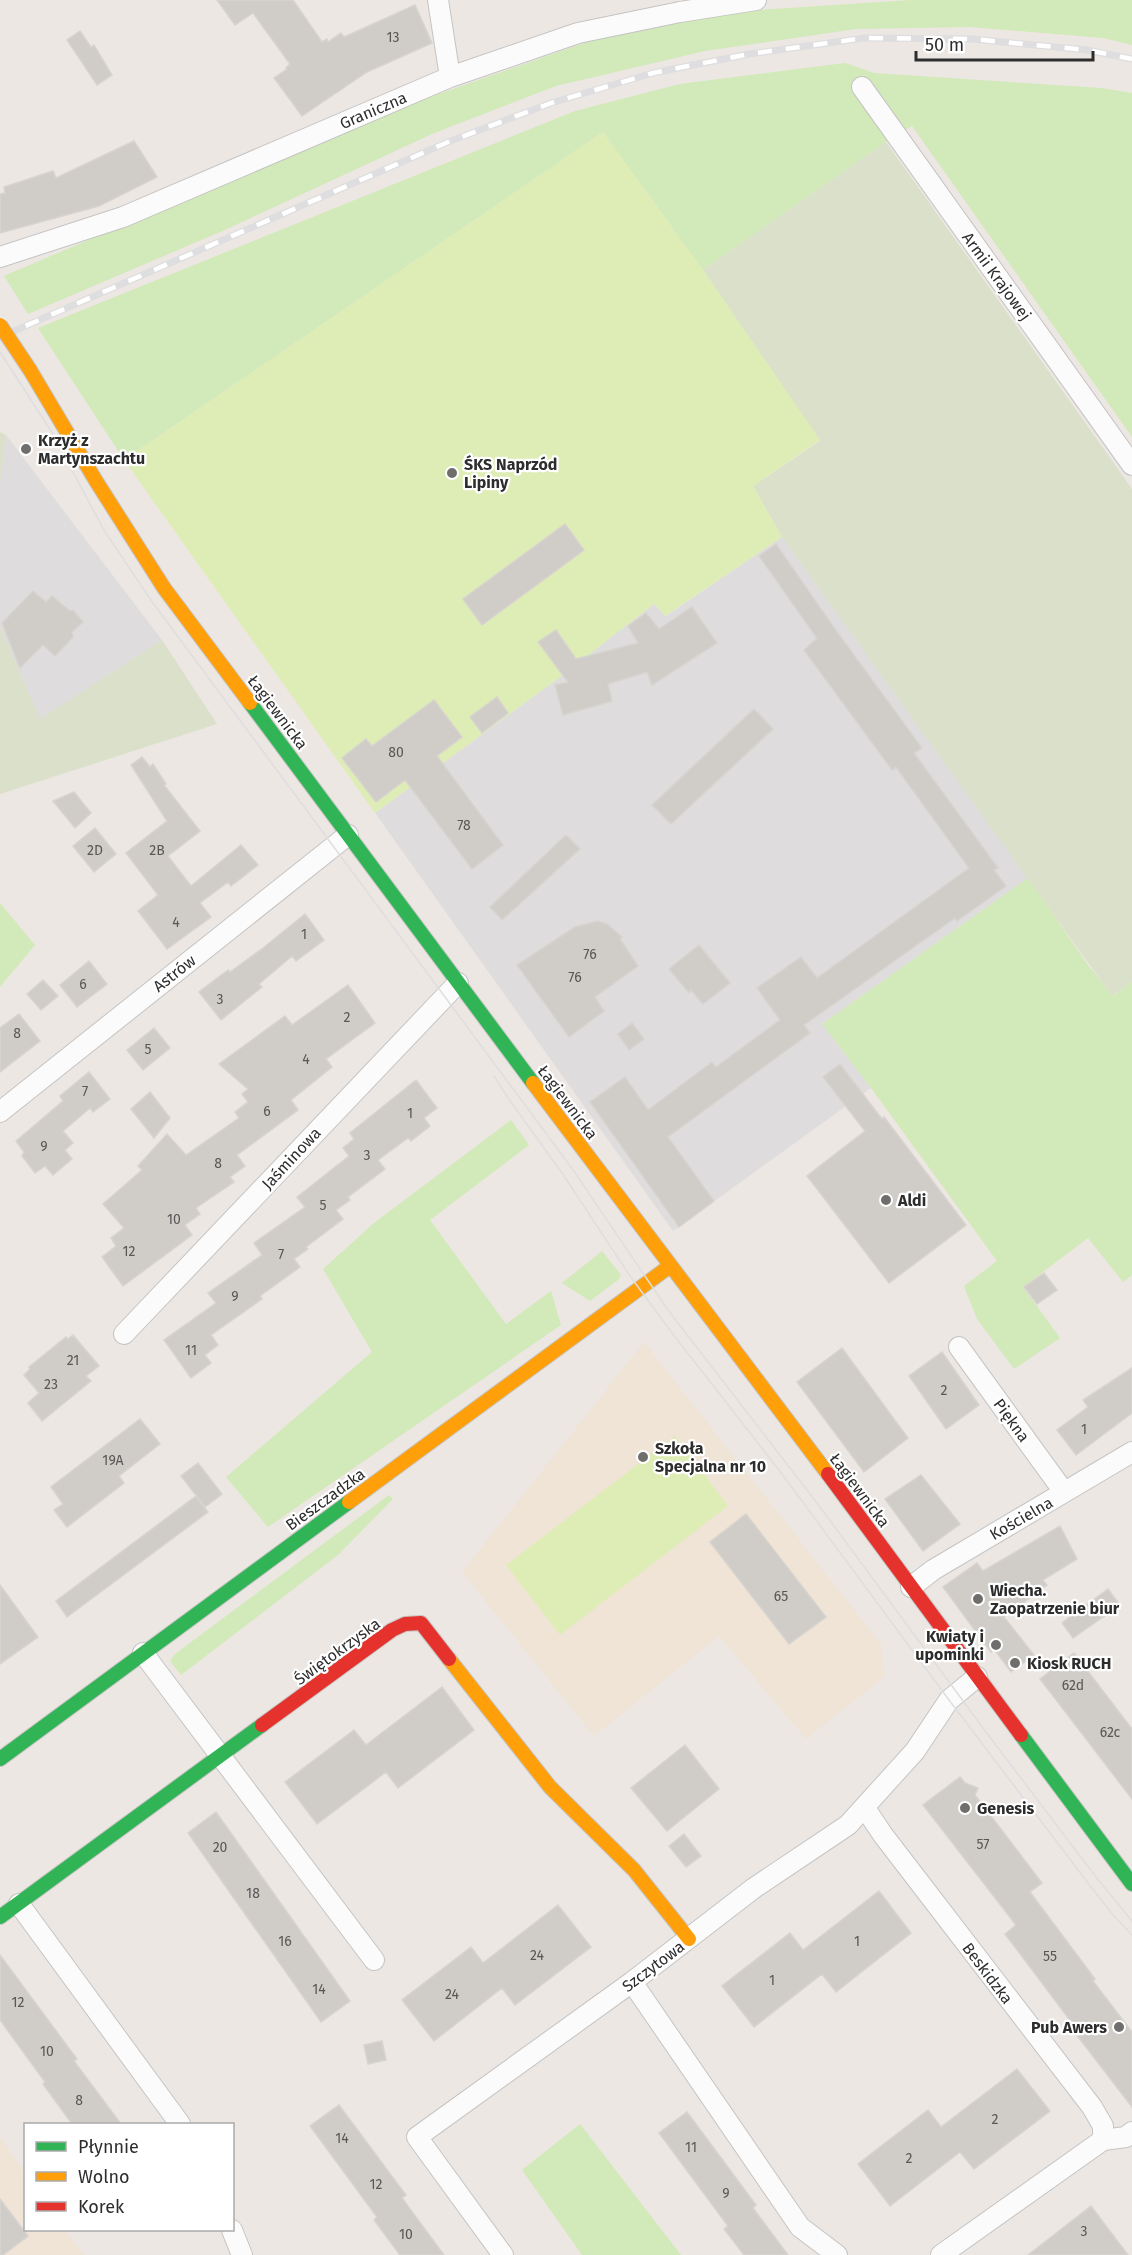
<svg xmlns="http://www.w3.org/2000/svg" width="1132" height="2255" viewBox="0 0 1132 2255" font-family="'Fira Sans',sans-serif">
<rect width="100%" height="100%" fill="#ece7e2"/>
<path fill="#dfdcde" d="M6,435L162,640L40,720L0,626V483Z
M782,537L1028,878L822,1024L871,1088L673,1231L375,813L556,680L655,603L666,616Z"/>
<path fill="#efe4d6" d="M644,1342L881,1644L885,1676L806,1739L719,1636L594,1736L462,1572Z
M0,2137L25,2173L26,2230H65L84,2255H0Z"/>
<path fill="#d2e9b9" d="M911,0H1132V45L1103,38L969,27L856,29L705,51L556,86L432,134L227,229L28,314L4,276L393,110L607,35L744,11Z
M845,63L874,73L1101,88L1132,93V437L912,126L886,142L703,270L603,132L124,460L38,328L575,111L680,84Z
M1028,878L1088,965L1113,996L1132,982V1275L1123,1282L1088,1238L1023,1287L1060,1338L1014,1369L977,1319L964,1286L997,1261L871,1088L822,1024Z
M0,903L35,945L0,987Z
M511,1120L529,1145L430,1220L506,1324L551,1291L561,1325L268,1527L226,1477L372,1352L323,1269L374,1223Z
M602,1251L621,1275L618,1280L590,1301L562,1283Z
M389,1495L393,1499L338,1555L181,1675L170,1661L175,1654Z
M580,2124L681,2255H582L522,2170Z"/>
<path fill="#dae0c9" d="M886,142L1132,489V982L1112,996L782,537L753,486L820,441L703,270Z
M0,432L6,435L0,483Z
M0,626L40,719L162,640L217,724L0,794Z"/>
<path fill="#deedb6" d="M603,132L703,270L820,440L753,486L782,537L665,616L654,604L556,680L375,813L124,460Z
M675,1436L728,1506L560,1635L506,1565Z"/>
<path fill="#d0cdc9" stroke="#d7d3ce" stroke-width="1.5" d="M217,0H293L322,42L327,39L328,42L341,33L344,37L415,5L432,43L367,72L302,116L274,78L287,69L286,68L290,64L253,13L235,25Z
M80,31L91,47L94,45L112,75L97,85L67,40Z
M134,141L157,177L99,206L0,233V194L5,193L4,187L53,171L56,178Z
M565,524L584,550L482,625L463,599Z
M776,544L835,629L922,748L914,753L998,868L994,870L1006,886L957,921L955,918L804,1025L810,1033L668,1137L714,1201L679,1227L590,1102L625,1077L648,1110L712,1062L716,1067L780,1020L757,988L801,957L817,978L969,868L896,767L892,770L804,650L817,638L759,556Z
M33,591L46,602L52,596L70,611L73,610L83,622L72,632L73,637L55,656L43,645L20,668L2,623Z
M692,607L717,643L652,685L647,672L608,684L612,701L563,715L555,685L568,682L538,642L556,630L576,659L638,643L628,626L646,613L659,629Z
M497,697L508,713L482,733L470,717Z
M434,700L462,737L437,756L503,845L472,869L405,780L376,802L342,758L366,739L372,746Z
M754,709L773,729L671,824L652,805Z
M142,757L150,767L153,764L166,784L164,785L200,831L168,856L191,886L241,845L258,865L231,886L228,882L200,903L211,917L167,949L138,911L158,895L126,853L167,821L131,765Z
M74,792L91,813L75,828L53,801Z
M95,828L116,854L94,872L73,846Z
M566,835L580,849L502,920L490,907Z
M305,914L324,940L296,961L292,956L259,984L262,987L221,1020L199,992L228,970L230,972L263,948Z
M598,921L607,924L622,937L620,939L638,966L595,997L604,1011L569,1037L517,965L575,927Z
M699,945L730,983L703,1004L691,990L689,993L669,969Z
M89,961L107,984L77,1007L60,985Z
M43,980L58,996L41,1010L27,994Z
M348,985L375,1023L326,1059L332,1067L291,1100L298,1110L237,1155L245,1166L230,1177L234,1182L196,1208L200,1214L185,1225L192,1235L123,1286L102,1257L116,1246L111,1238L124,1228L103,1204L142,1170L138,1166L167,1134L186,1155L239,1118L235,1112L248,1102L242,1094L248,1089L219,1064L285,1016L292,1025Z
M19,1014L40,1041L0,1072V1028Z
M632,1023L644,1039L629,1050L618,1034Z
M154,1028L170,1048L143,1070L127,1050Z
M840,1064L882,1119L884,1117L966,1225L889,1283L807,1176L865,1131L823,1077Z
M89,1072L110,1099L93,1112L90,1108L63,1131L73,1143L65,1150L72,1159L53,1175L45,1166L35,1173L22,1156L24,1152L16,1141L63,1101L60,1096Z
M416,1080L437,1108L424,1118L430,1126L411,1141L408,1138L378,1160L385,1169L348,1197L350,1200L336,1210L343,1219L306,1247L308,1249L294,1259L300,1267L260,1296L262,1299L211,1335L218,1345L205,1355L211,1363L191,1378L164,1340L216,1303L208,1293L262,1255L254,1243L305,1207L297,1197L349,1156L343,1148L354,1139L350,1133Z
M150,1092L170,1118L154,1138L131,1109Z
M1044,1273L1057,1290L1037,1304L1024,1287Z
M73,1335L99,1366L86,1376L91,1381L42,1421L28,1403L39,1393L24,1375L30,1369L29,1367L66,1337L68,1339Z
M842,1348L908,1438L864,1472L797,1382Z
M942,1352L979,1405L946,1429L909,1376Z
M1132,1368V1413L1076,1455L1057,1430L1088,1407L1083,1400Z
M140,1419L160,1444L119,1476L124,1483L67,1527L54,1510L63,1504L51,1487Z
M198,1463L222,1494L205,1507L181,1476Z
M921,1475L960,1524L923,1551L885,1499Z
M196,1496L208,1512L67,1617L56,1601Z
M746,1514L826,1617L789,1644L710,1542Z
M1060,1526L1077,1559L1043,1580L1047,1585L1004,1617L1034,1655L1011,1672L994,1649L991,1652L943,1587L977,1563L983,1571Z
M0,1585L38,1637L0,1664Z
M1108,1589L1120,1605L1073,1638L1062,1623Z
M1074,1653L1132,1729V1799L1040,1679Z
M442,1687L474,1730L398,1788L386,1772L317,1824L285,1782L354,1730L366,1745Z
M685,1745L719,1789L667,1831L631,1788Z
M960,1777L965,1783L978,1788L975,1795L1042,1883L1030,1892L1095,1979L1093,1981L1132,2032V2107L1072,2029L1075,2027L1005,1934L1016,1925L923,1805Z
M216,1812L350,2001L321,2022L188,1833Z
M684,1834L701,1856L686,1867L669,1846Z
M879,1891L911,1933L836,1992L822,1974L754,2027L722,1986L790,1933L803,1950Z
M558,1905L591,1947L515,2005L502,1988L434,2041L402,2000L471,1947L483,1963Z
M0,1955L77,2059L74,2061L121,2124H72L43,2084L45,2082L0,2020Z
M382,2041L386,2060L368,2064L364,2045Z
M1017,2069L1050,2111L974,2169L960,2152L890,2206L858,2164L928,2110L941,2127Z
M339,2105L406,2195L402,2198L444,2255H400L374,2220L377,2217L310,2126Z
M687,2112L756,2205L753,2208L788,2255H744L724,2229L728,2226L659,2133Z
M0,2199L28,2236L3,2255H0Z
M1091,2206L1128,2255H1028Z"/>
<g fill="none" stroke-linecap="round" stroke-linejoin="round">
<defs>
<path id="street" d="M438,0L450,77
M862,87L1132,465
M0,257L123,217L450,77L578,33L680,12L756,0
M0,1112L348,835
M124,1334L458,983
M959,1347L1064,1492
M911,1587L933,1570L1132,1452
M143,1653L374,1960
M865,1808L883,1835L1092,2107L1103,2126V2140L941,2255
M19,1904L180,2124
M632,1982L800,2227L837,2255
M1103,2140L1126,2137L1132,2132
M232,2230L242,2255
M503,2255L417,2137L632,1982L754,1888L848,1825L915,1751L949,1700L977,1677"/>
<path id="fast" d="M250,703L533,1083
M1021,1735L1132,1884
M0,1759L349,1502
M0,1917L262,1725"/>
<path id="slow" d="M30,370L96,481L164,588L250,703
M533,1083L828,1474
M349,1502L670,1266
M449,1659L550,1787L634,1870L689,1939"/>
<path id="jam" d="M828,1474L1021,1735
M262,1725L392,1630L405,1624L421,1623L449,1659"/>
</defs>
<use href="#street" stroke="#c5c4c4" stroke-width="22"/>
<use href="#fast" stroke="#c5c4c4" stroke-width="16"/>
<use href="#slow" stroke="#c5c4c4" stroke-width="16"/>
<use href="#jam" stroke="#c5c4c4" stroke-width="16"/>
<use href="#street" stroke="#fcfbfb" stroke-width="20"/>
<use href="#fast" stroke="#30b455" stroke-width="14"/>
<use href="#slow" stroke="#ff9f0a" stroke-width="14"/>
<use href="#jam" stroke="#e5322d" stroke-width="14"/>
<path stroke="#dedee0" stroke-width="1.5" d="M0,352L51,431L105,532L153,603L571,1167L668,1310L817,1503L986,1732L1096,1877L1132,1921
M494,1076L508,1098L562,1173L630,1276L672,1333L779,1470L949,1700L1088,1883L1114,1916L1132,1935"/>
<defs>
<path id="rail" d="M0,337L448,142L551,103L653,73L749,54L864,38L972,39L1087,50L1132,59"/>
</defs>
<use href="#rail" stroke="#dedee0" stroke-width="7"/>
<use href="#rail" stroke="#fff" stroke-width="4.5" stroke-dasharray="14" stroke-linecap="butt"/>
<defs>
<path id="slow-bridge" d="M0,325L30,370"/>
</defs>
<use href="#slow-bridge" stroke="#c5c4c4" stroke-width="16" stroke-linecap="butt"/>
<use href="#slow-bridge" stroke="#ff9f0a" stroke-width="14"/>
</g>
<g fill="#706e6c" stroke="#fff" stroke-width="2">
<circle cx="26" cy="449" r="6"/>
<circle cx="452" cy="473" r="6"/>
<circle cx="886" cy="1200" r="6"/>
<circle cx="643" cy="1457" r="6"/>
<circle cx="978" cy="1599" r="6"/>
<circle cx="996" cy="1645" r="6"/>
<circle cx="1015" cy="1663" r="6"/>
<circle cx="965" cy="1808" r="6"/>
<circle cx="1119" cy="2027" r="6"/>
</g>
<g text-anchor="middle" stroke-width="4.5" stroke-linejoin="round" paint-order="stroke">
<g font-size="14" fill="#585756">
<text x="393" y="42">13</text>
<text x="396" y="757">80</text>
<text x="464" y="830">78</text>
<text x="95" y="855">2D</text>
<text x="157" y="855">2B</text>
<text x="176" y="927">4</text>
<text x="304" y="939">1</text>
<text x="590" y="959">76</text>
<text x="575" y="982">76</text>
<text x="83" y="989">6</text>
<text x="220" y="1004">3</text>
<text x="347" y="1022">2</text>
<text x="17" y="1038">8</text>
<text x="148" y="1054">5</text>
<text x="306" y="1064">4</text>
<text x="85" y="1096">7</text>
<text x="267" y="1116">6</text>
<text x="410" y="1118">1</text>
<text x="44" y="1151">9</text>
<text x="367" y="1160">3</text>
<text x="218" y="1168">8</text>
<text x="323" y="1210">5</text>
<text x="174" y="1224">10</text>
<text x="129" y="1256">12</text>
<text x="281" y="1259">7</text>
<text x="235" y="1301">9</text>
<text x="191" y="1355">11</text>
<text x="73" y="1365">21</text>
<text x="51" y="1389">23</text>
<text x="944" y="1395">2</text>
<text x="1084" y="1434">1</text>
<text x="113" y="1465">19A</text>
<text x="781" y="1601">65</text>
<text x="1073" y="1690">62d</text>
<text x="1110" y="1737">62c</text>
<text x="983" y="1849">57</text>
<text x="220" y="1852">20</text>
<text x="253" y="1898">18</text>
<text x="285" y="1946">16</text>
<text x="857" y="1946">1</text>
<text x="537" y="1960">24</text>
<text x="1050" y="1961">55</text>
<text x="772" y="1985">1</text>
<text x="319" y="1994">14</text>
<text x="452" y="1999">24</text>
<text x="18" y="2007">12</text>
<text x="47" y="2056">10</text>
<text x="79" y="2105">8</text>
<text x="995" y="2124">2</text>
<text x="342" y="2143">14</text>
<text x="691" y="2152">11</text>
<text x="909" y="2163">2</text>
<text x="376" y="2189">12</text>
<text x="726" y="2198">9</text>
<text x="1084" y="2236">3</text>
<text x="406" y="2239">10</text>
</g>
<g font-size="16" fill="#2d2d2d" stroke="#fff">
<text transform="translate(373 110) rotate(-23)" y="6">Graniczna</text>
<text transform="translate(997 276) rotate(54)" y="6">Armii Krajowej</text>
<text transform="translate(278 712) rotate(53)" y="6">Łagiewnicka</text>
<text transform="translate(174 973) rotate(-38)" y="6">Astrów</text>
<text transform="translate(568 1102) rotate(53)" y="6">Łagiewnicka</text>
<text transform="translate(291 1158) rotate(-47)" y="6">Jaśminowa</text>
<text transform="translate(1012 1420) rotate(54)" y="6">Piękna</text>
<text transform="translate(860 1490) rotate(53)" y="6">Łagiewnicka</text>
<text transform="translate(325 1499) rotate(-36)" y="6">Bieszczadzka</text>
<text transform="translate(1021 1518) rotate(-30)" y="6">Kościelna</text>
<text transform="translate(337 1651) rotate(-36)" y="6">Świętokrzyska</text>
<text transform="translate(653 1966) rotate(-37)" y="6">Szczytowa</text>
<text transform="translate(988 1973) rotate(53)" y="6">Beskidzka</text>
</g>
<g font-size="16" font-weight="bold" fill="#2d2d2d" stroke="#fff" text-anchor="start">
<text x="38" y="446">Krzyż z<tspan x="38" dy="18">Martynszachtu</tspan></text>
<text x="464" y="470">ŚKS Naprzód<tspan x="464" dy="18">Lipiny</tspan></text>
<text x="898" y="1206">Aldi</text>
<text x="655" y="1454">Szkoła<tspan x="655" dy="18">Specjalna nr 10</tspan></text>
<text x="990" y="1596">Wiecha.<tspan x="990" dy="18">Zaopatrzenie biur</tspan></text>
<text x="984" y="1642" text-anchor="end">Kwiaty i<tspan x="984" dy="18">upominki</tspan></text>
<text x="1027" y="1669">Kiosk RUCH</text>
<text x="977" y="1814">Genesis</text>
<text x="1107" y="2033" text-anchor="end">Pub Awers</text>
</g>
</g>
<rect x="24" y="2123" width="210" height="108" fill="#ffffff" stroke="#ababab" stroke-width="1.5"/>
<rect x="36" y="2142" width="30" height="9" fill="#30b455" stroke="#ababab" stroke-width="1.5"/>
<text x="78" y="2153" font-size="18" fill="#2d2d2d">Płynnie</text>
<rect x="36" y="2172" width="30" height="9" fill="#ff9f0a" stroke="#ababab" stroke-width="1.5"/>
<text x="78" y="2183" font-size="18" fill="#2d2d2d">Wolno</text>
<rect x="36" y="2202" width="30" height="9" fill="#e5322d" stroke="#ababab" stroke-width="1.5"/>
<text x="78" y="2213" font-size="18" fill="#2d2d2d">Korek</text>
<path d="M916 51v9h177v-9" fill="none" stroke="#2d2d2d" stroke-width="3"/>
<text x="925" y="51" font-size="18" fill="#2d2d2d" stroke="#ffffff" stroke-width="4.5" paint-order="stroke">50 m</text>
</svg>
